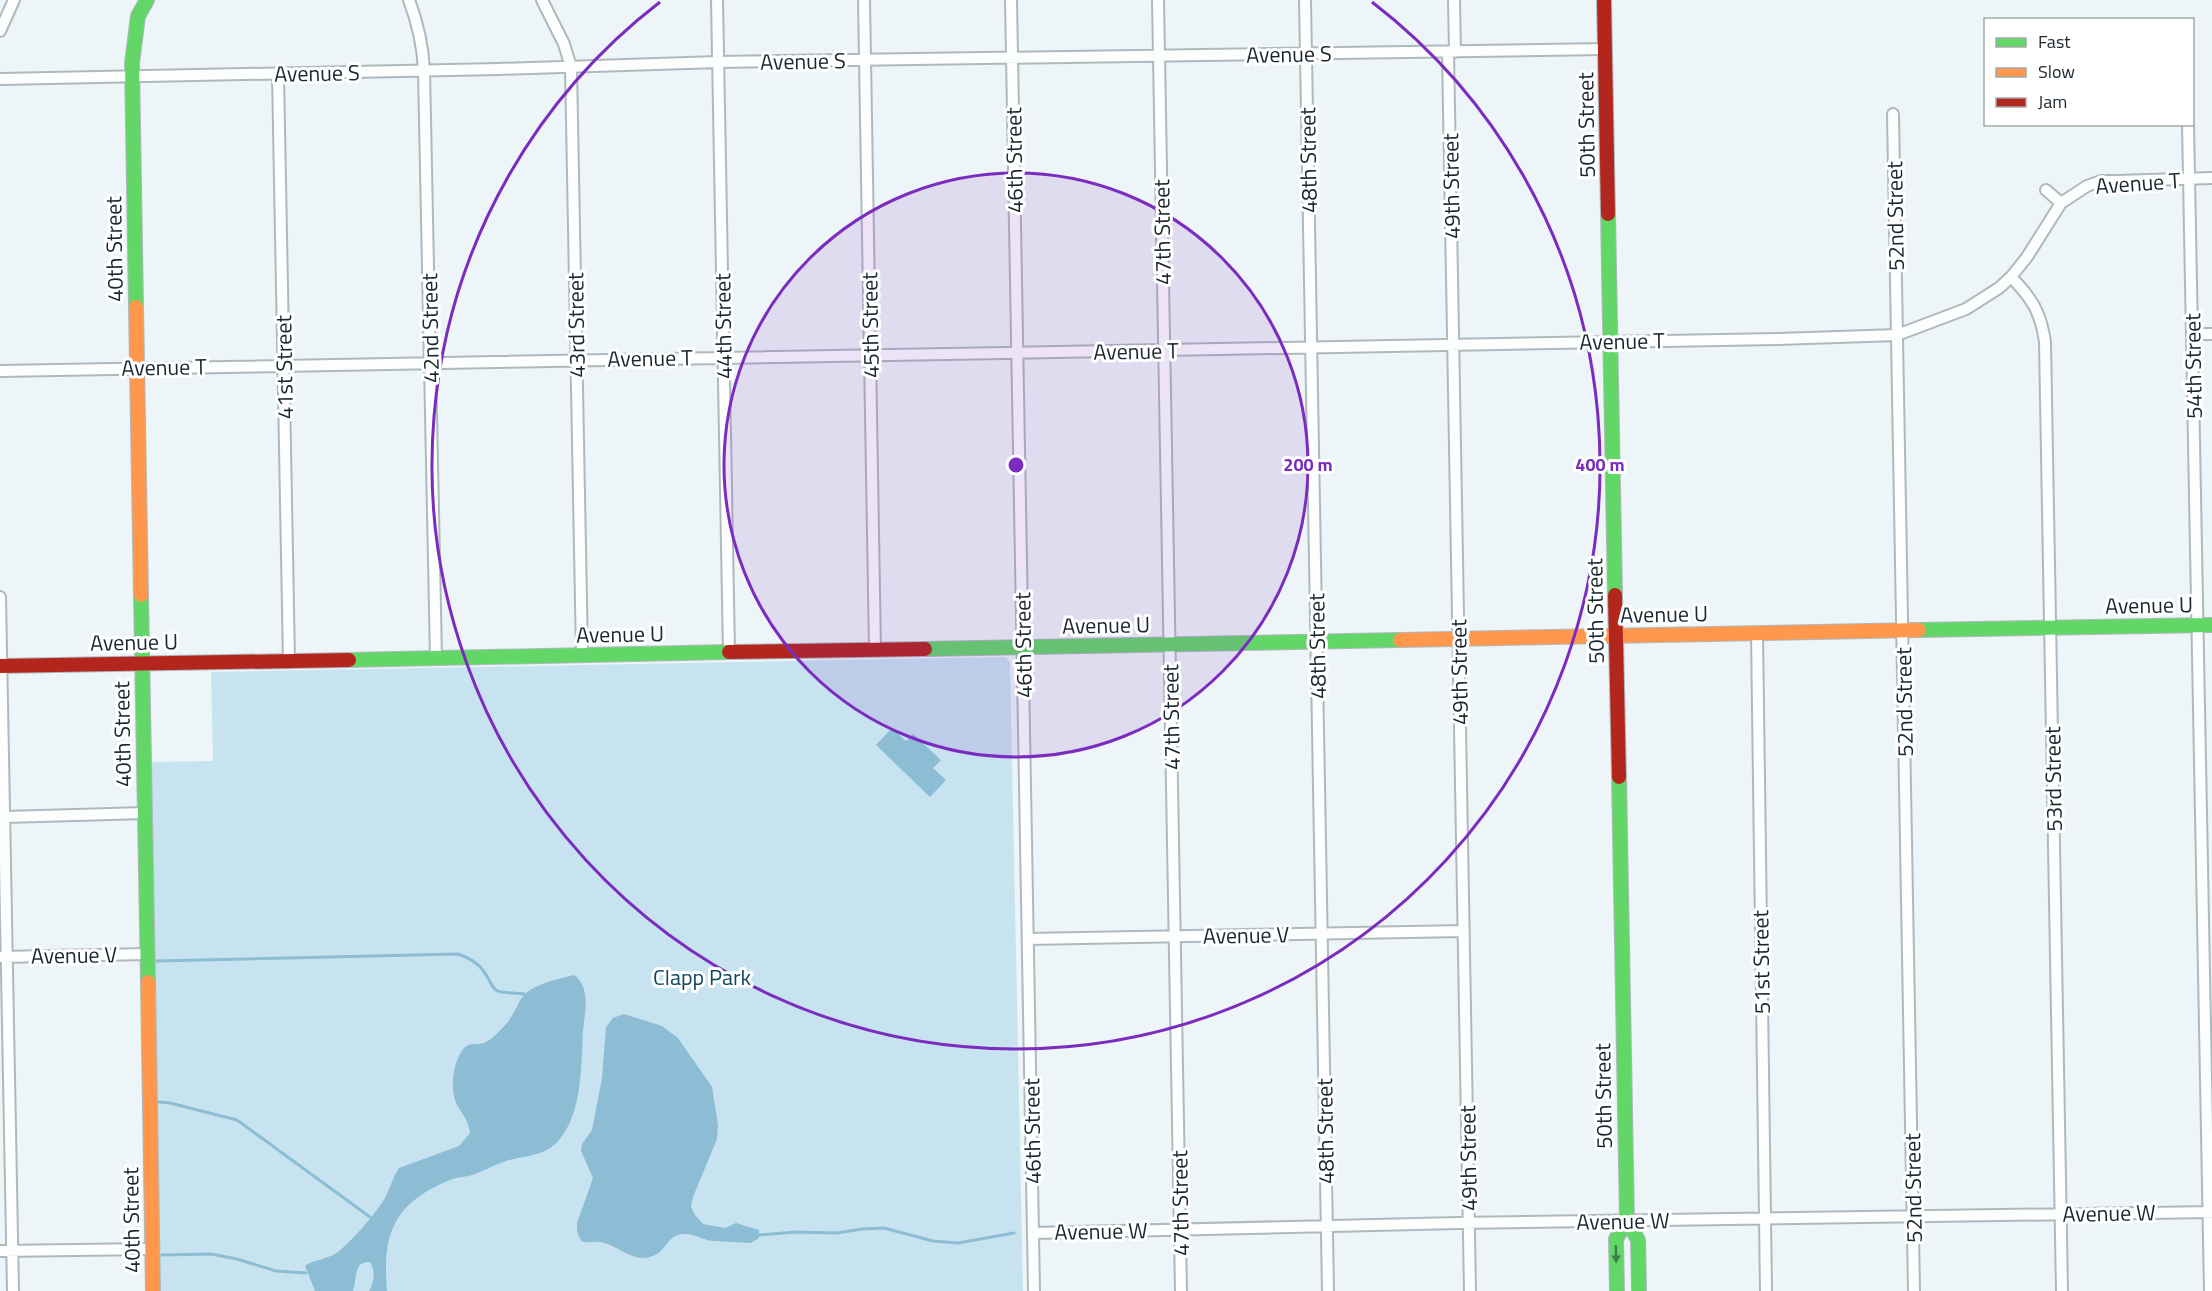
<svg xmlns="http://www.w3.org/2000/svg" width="2212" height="1291" viewBox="0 0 2212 1291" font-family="'Titillium Web',sans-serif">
<rect width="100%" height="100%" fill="#edf5f8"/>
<path fill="#c7e3f0" d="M1006,657L1010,663L1023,1291H160L151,762L213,761L211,672Z"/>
<path fill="#8cbdd4" d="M892,728L906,741L913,734L941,760L933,768L946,780L930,797L876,745Z
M574,975C591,987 585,1012 583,1030C581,1064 583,1112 559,1140C545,1157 525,1155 506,1161C494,1165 484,1171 472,1175C465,1177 457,1177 450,1180C394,1203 382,1233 387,1291H369C374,1282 376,1272 370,1262C353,1261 357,1279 353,1291H315L305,1266C311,1260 328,1260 339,1251C353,1240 376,1213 385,1198C390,1188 393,1177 399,1168L459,1146L470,1133C468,1113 453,1109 453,1087C452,1075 457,1051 468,1045C474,1043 481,1045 486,1042C494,1038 501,1029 507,1023C514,1015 519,999 526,993C538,983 559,979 574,975Z
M624,1014L662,1026L678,1038L712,1087L718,1125L717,1139L693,1197L691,1207L695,1215L703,1224L725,1228L736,1223L759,1230V1238L751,1243C739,1242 727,1242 715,1241C704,1241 694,1233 683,1234C668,1235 667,1249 655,1255C635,1265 621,1247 604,1243C596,1240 589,1244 581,1241L577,1231V1223L593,1178L581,1151L582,1144L592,1130L602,1078L606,1027L613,1018Z"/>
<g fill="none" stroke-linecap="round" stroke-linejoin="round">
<path stroke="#8cbdd4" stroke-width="3" d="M156,961L458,954C472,959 481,965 488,978C490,982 492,987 496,990C500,994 516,992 524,994
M159,1102L170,1103L237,1120L370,1217
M759,1235L796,1232L837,1233L862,1229L884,1228L933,1241L958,1243L1014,1233
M162,1255L211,1254L237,1259L276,1271L306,1273"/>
<defs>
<path id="street" d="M409,0C418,24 423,45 424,71L436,658
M542,0L564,44L571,67L582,655
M717,0L729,653
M864,0L875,650
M1011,0L1034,1291
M1158,0L1181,1291
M1305,0L1328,1291
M1454,0L1455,52
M0,31L14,0
M1448,52L1470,1291
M278,74L289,661
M0,79L498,69L719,62L1605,49
M1893,114L1914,1291
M2188,124L2210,1291
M2046,190L2061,203
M2011,277C2032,298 2041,313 2045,342L2062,1291
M2192,334H2212
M0,371L1777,339L1897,335L1966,309L1999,288L2011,277L2027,257L2061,203L2087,186L2101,181H2117L2212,178
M0,597L13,1291
M1757,634L1766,1291
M5,817L145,813
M1028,939L1464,931
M0,957L147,954
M1033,1233L1458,1223L2212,1212
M0,1251L152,1249"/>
<path id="fast" d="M1608,214L1615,595
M136,307L132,63L138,16L147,0
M141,595L148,982
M1919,630L2212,625
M925,649L1400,640
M349,660L729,652
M1619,777L1627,1220L1638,1240L1639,1291
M1617,1291L1616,1239L1627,1220"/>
<path id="slow" d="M136,307L141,595
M1400,640L1919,630
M148,982L153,1291"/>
<path id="jam" d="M1604,0L1608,214
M1615,595L1619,777
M729,652L925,649
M0,666L349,660"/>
</defs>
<use href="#street" stroke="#afb9bd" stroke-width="14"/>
<use href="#fast" stroke="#afb9bd" stroke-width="16"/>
<use href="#slow" stroke="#afb9bd" stroke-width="16"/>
<use href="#jam" stroke="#afb9bd" stroke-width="16"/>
<use href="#street" stroke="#fcfefe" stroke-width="10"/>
<use href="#fast" stroke="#63d668" stroke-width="14"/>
<use href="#slow" stroke="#ff974d" stroke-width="14"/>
<use href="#jam" stroke="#b3261e" stroke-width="14"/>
</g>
<defs><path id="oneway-solid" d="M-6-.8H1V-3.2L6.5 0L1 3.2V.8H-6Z" transform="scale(1.5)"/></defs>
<use fill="#3e7e4b" href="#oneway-solid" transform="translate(1616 1254) rotate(89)"/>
<circle cx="1016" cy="465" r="292" fill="#7b2cbf" fill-opacity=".12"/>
<g fill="none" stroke="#7b2cbf" stroke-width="3">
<circle cx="1016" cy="465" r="292"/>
<path d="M1372 2A584 584 0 1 1 660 2"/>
</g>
<g text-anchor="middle" stroke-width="6" stroke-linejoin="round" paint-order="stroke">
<g font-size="22" fill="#1a272e" stroke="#fff">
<text transform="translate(1289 54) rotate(-1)" y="8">Avenue S</text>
<text transform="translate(803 61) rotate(-1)" y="8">Avenue S</text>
<text transform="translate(317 73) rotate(-1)" y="8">Avenue S</text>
<text transform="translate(1586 125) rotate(-91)" y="8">50th Street</text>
<text transform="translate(1014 160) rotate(-91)" y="8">46th Street</text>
<text transform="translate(1308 160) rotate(-91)" y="8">48th Street</text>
<text transform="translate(2138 183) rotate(-4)" y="8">Avenue T</text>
<text transform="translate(1451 186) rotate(-91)" y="8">49th Street</text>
<text transform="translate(1895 216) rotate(-91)" y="8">52nd Street</text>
<text transform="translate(1162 232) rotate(-91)" y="8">47th Street</text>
<text transform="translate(114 249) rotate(-91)" y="8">40th Street</text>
<text transform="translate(576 325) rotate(-91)" y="8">43rd Street</text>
<text transform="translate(870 325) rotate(-91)" y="8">45th Street</text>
<text transform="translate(723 326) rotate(-91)" y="8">44th Street</text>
<text transform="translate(430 328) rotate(-91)" y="8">42nd Street</text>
<text transform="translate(1622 341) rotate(-1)" y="8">Avenue T</text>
<text transform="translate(1136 351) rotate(-1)" y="8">Avenue T</text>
<text transform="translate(650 358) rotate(-1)" y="8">Avenue T</text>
<text transform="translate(2193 366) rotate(-91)" y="8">54th Street</text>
<text transform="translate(164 367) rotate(-1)" y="8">Avenue T</text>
<text transform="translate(284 367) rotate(-91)" y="8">41st Street</text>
<text transform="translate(2149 605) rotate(-1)" y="8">Avenue U</text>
<text transform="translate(1595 611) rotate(-91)" y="8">50th Street</text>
<text transform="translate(1664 614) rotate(-1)" y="8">Avenue U</text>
<text transform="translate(1106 625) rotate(-1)" y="8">Avenue U</text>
<text transform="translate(620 634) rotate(-1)" y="8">Avenue U</text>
<text transform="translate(134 642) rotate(-1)" y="8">Avenue U</text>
<text transform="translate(1023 645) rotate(-91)" y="8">46th Street</text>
<text transform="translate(1317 646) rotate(-91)" y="8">48th Street</text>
<text transform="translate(1459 672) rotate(-91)" y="8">49th Street</text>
<text transform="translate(1904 702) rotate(-91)" y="8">52nd Street</text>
<text transform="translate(1171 717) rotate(-91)" y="8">47th Street</text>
<text transform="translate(122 734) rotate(-91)" y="8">40th Street</text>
<text transform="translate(2053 779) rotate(-91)" y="8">53rd Street</text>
<text transform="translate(1246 935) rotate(-1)" y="8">Avenue V</text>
<text transform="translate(74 955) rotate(-1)" y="8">Avenue V</text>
<text transform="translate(1761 962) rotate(-91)" y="8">51st Street</text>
<text transform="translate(1603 1096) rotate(-91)" y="8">50th Street</text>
<text transform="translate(1032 1131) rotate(-91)" y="8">46th Street</text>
<text transform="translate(1325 1131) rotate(-91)" y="8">48th Street</text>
<text transform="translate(1468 1158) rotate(-91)" y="8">49th Street</text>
<text transform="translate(1913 1188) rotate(-91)" y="8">52nd Street</text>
<text transform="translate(1180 1203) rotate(-91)" y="8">47th Street</text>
<text transform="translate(2109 1213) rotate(-1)" y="8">Avenue W</text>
<text transform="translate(131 1220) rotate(-91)" y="8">40th Street</text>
<text transform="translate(1623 1221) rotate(-1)" y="8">Avenue W</text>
<text transform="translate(1101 1231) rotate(-1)" y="8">Avenue W</text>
</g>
<g font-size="22" fill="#0e475d" stroke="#fff">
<text x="702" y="985">Clapp Park</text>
</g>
</g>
<circle cx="1016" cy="465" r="9" fill="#7b2cbf" stroke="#fff" stroke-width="3"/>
<g font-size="18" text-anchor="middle" font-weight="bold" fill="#7b2cbf" stroke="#fff" stroke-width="6" stroke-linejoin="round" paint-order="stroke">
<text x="1308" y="471">200 m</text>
<text x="1600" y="471">400 m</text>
</g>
<rect x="1984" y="18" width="210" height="108" fill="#ffffff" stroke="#a3a9ab" stroke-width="1.5"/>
<rect x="1996" y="38" width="30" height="9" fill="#63d668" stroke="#a3a9ab" stroke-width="1.5"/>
<text x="2038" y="48" font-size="18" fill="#1a272e">Fast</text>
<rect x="1996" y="68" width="30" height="9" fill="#ff974d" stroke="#a3a9ab" stroke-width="1.5"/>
<text x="2038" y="78" font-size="18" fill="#1a272e">Slow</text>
<rect x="1996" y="98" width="30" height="9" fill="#b3261e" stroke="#a3a9ab" stroke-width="1.5"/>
<text x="2038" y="108" font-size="18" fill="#1a272e">Jam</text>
</svg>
